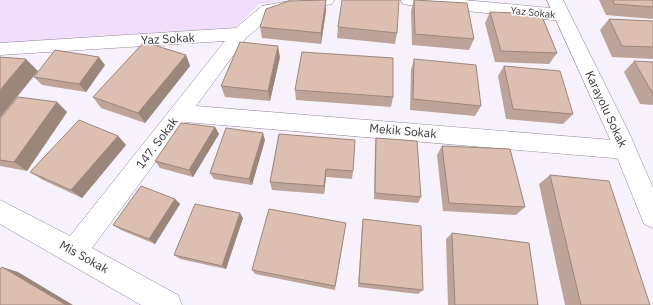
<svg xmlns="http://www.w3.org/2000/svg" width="653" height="305" viewBox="0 0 653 305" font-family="'IBM Plex Sans',sans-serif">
<rect width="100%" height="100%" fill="#f7f1fc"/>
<path fill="#f0defc" d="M0,0H286L259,4L234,29L0,44Z"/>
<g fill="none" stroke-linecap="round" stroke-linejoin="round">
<defs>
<path id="street" d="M295,0H334L332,4L326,5L273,15L246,38L196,106L625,141L633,143L636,150L633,157L625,159L185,122L92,248L178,295L182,305H141L0,224V200L70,236L225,41L0,55V43L236,28L262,6Z
M401,0H464L562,9L568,11L570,15L568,19L562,21L409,5L403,4Z"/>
<path id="secondary" d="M547,0H563L631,137L653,188V228L644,224L609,137Z"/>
</defs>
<use href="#street" stroke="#92839b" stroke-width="1"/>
<use href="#secondary" stroke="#92839b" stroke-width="1"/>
<use href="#street" fill="#fff" fill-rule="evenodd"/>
<use href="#secondary" fill="#fff" fill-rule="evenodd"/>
</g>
<path fill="#bea498" d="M414,0L474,39L469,50L412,45L411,11Z
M599,0H653V19L606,15Z
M326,11L321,44L262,38L260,27Z
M490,12L557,53L549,64L495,62L485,23Z
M609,19L653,21V59L612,57L600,30Z
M338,27L397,33L395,44L337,38Z
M186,55L190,66L145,123L101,108L93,97Z
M280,57L270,101L225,97L221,86Z
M414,59L481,106L475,116L410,110L411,70Z
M634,61L653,62V105L640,104L624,72Z
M105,65L86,92L42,85L34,77Z
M504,66L573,114L563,124L506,119L498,76Z
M295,90L393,97L391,107L296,100Z
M57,102L67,112L27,171L0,166V119Z
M215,127L219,134L193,177L160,168L155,161Z
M279,134L353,171L352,179L326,177L324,194L272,190L270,182Z
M118,136L126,145L82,198L43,180L30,172Z
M376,138L421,197L418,203L374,199L375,145Z
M265,140L252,185L214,179L210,173Z
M442,146L525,207L516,215L443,211L437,155Z
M550,175L650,305H565L539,184Z
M175,199L180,204L155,244L121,230L113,225Z
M243,218L226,269L180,259L174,255Z
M363,219L423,290L418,294L358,287L362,226Z
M345,229L335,290L255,274L252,270Z
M452,233L538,305H448L446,239Z"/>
<path fill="#9b867c" d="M326,0V11L321,44V33Z
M278,46L280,57L270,101L268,91Z
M186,55L190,66L145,123L138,113Z
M99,57L105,65L86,92L79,84Z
M26,59L38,71L0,118V90Z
M57,102L67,112L27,171L14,162Z
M215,127L219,134L193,177L189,170Z
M263,133L265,140L252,185L249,179Z
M118,136L126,145L82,198L71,190Z
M326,169V177L324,194V186Z
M175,199L180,204L155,244L149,239Z
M240,213L243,218L226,269L222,266Z
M2,267L18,272L73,305H66Z"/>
<path fill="#ddbfb1" stroke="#9b867c" d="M326,0L321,33L260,27L266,9L289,1Z
M342,0H399L397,33L338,27Z
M414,0L467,3L474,39L415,34Z
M613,0H653V7L614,4Z
M490,12L541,14L557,53L501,51Z
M609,19L653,21V47L622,46Z
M144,42L186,55L138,113L93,97Z
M240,42L278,46L268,91L221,86Z
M55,50L99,57L79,84L34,77Z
M302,52L393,58V97L295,90Z
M0,57L26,59L0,90Z
M414,59L476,65L481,106L413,99Z
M634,61L653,62V94Z
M504,66L560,71L573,114L513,109Z
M18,97L57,102L14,162L0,160V119Z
M79,120L118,136L71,190L30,172Z
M181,123L215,127L189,170L155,161Z
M226,128L263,133L249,179L210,173Z
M279,134L355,140L353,171L326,169L324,186L270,182Z
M376,138L417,141L421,197L375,193Z
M442,146L510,149L525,207L449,203Z
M550,175L609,181L650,305H581Z
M141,186L175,199L149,239L113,225Z
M195,204L240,213L222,266L174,255Z
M269,209L346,223L335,286L252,270Z
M363,219L421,226L423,290L359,283Z
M452,233L529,243L538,305H455Z
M2,267L66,305H0V269Z"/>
<g text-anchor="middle" stroke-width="3" stroke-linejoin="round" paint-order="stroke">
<g font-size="10" fill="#3b353f" stroke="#fff">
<text transform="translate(533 12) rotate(6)" y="4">Yaz Sokak</text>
</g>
<g font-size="12" fill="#3b353f" stroke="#fff">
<text transform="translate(168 39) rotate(-3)" y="4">Yaz Sokak</text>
<text transform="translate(606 109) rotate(65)" y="4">Karayolu Sokak</text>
<text transform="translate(403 131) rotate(5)" y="4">Mekik Sokak</text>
<text transform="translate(157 143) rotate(-53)" y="4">147. Sokak</text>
<text transform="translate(84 257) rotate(29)" y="4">Mis Sokak</text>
</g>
</g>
</svg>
